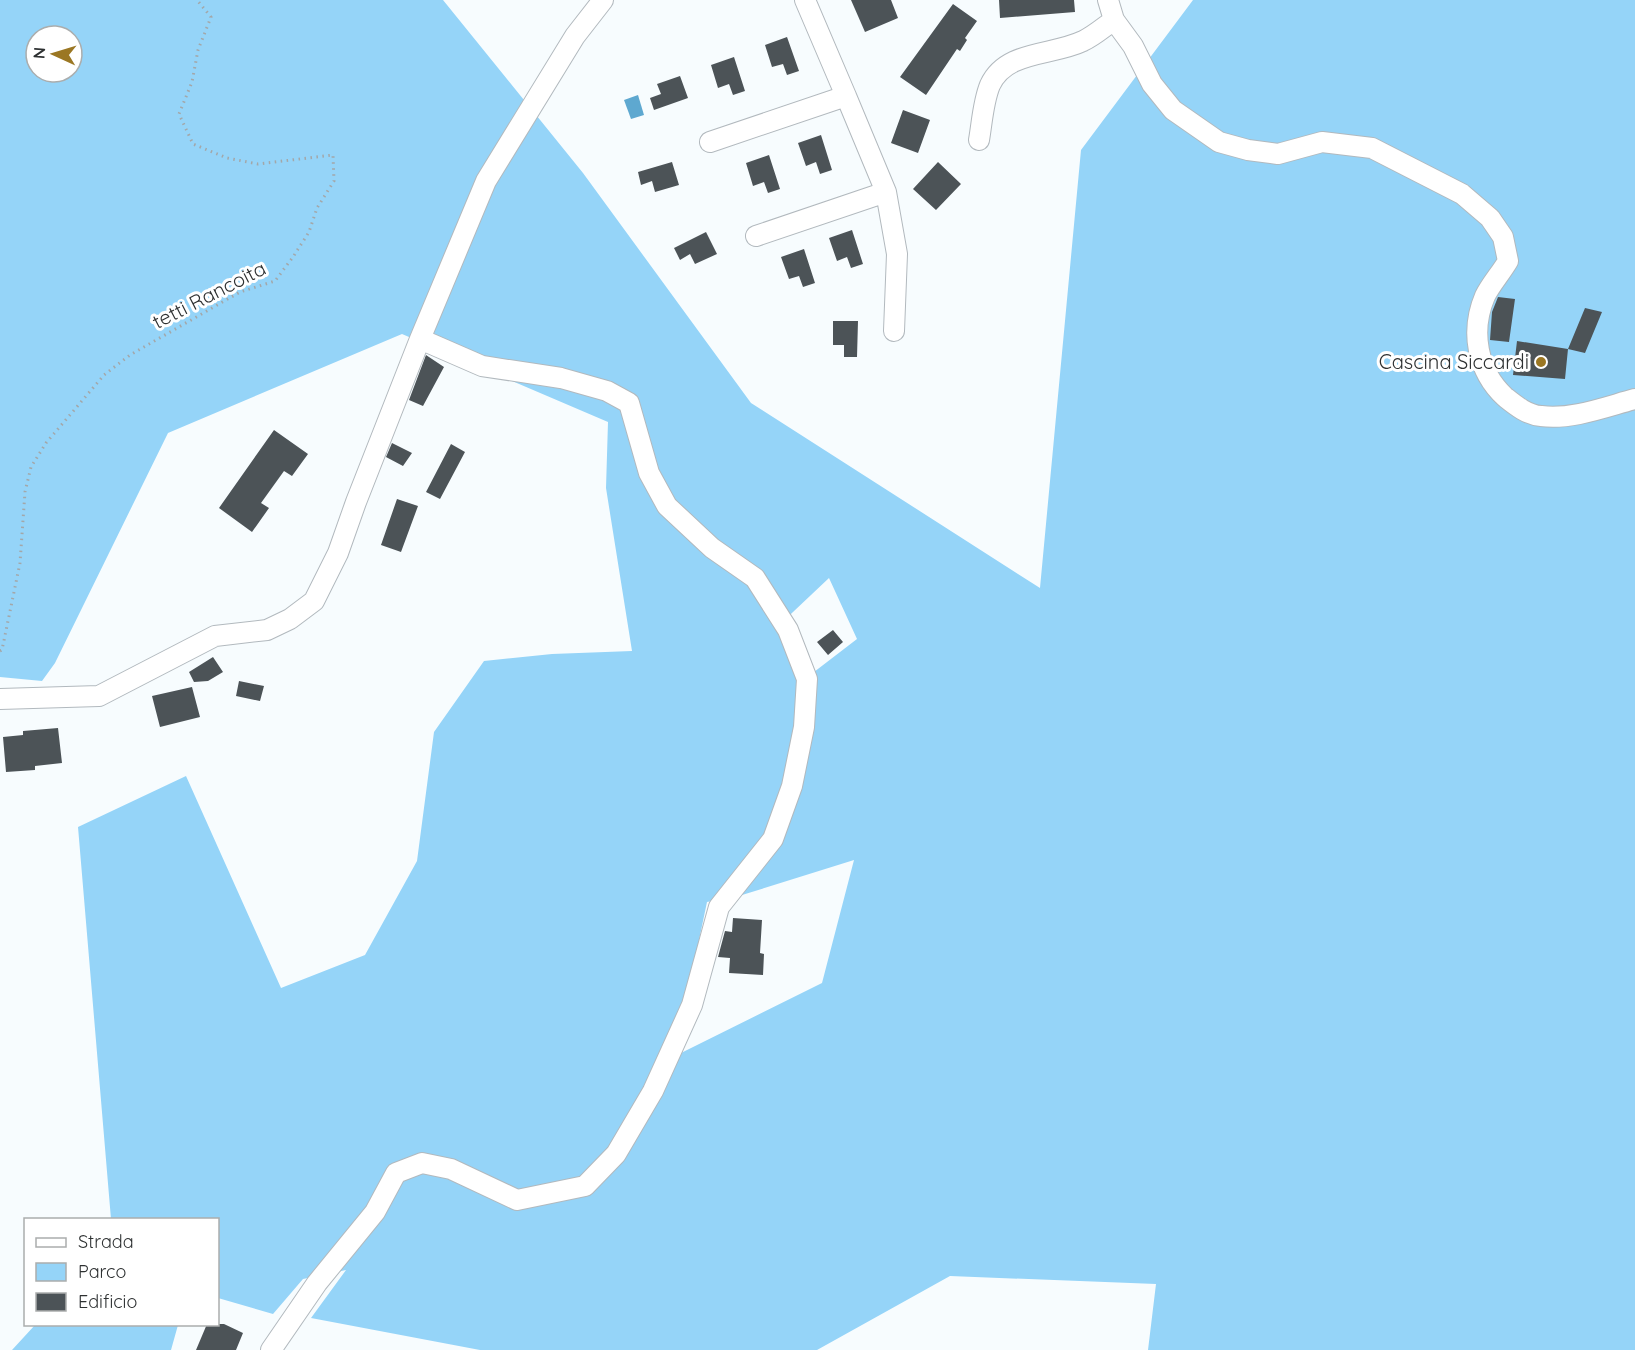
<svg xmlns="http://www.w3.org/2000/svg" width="1635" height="1350" viewBox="0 0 1635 1350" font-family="Quicksand,sans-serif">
<rect width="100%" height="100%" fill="#f7fcfe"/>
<path fill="#95d4f8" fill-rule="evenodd" d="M0,0H443L583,173L751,403L1040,588L1081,150L1193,0H1635V1350H1148L1156,1284L950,1276L817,1350H480L311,1318L346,1270L303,1279L273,1314L218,1298V1220L111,1219L78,827L186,776L281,988L365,955L417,861L434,732L484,661L552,654L632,651L606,488L608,422L402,334L168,433L55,663L42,681L0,677ZM36,36H72V72H36ZM829,578L857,639L814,672L775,629ZM854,860L822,983L681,1053L620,1162L686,1002L707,902L742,895Z
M35,1325V1324L178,1325L171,1350H12Z"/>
<path fill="#5ea8d0" d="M638,95L644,115L631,119L624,100Z"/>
<path fill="#4c5357" d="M851,0H891L898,18L865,32Z
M999,0H1074L1075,12L1000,18Z
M953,4L977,21L965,38L967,40L960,51L957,49L926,95L900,77Z
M787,37L799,71L787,75L783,64L772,67L765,45Z
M734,57L745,91L733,95L729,84L718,88L711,65Z
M680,76L688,98L654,110L650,98L661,94L657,84Z
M903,110L930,120L918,153L891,143Z
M821,135L832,170L820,174L816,162L806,166L798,143Z
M769,155L780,189L768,193L764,182L753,186L746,163Z
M672,162L679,185L655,192L652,181L641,185L638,172Z
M938,162L961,184L936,210L913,189Z
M852,230L863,264L851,268L847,257L837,261L829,238Z
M706,232L717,254L695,264L690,254L680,260L674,248Z
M804,249L815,283L803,287L799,276L789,279L781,257Z
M1498,297L1515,299L1509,342L1490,340L1492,312Z
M1585,308L1602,312L1585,353L1568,349Z
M833,321H858L857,357H844V345H833Z
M1517,341L1568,349L1565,379L1513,375Z
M426,355L444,367L423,406L409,400Z
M274,430L308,454L292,476L284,471L261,503L269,508L252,532L219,508Z
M392,443L412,453L403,466L386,457Z
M451,444L465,452L440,499L426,492Z
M397,499L418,506L401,552L381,545Z
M833,630L843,642L828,655L817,642Z
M213,657L223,672L208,681L194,682L189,672Z
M239,681L264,686L260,701L236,696Z
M192,687L200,717L160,727L152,696Z
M58,728L62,763L35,766V770L6,772L3,737L23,735V731Z
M733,918L762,920L760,953L764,954L763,975L729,973L730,958L718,957L725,931L732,932Z
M207,1324H224L243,1333L236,1350H196Z"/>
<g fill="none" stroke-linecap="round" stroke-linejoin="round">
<defs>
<path id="minor" d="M1108,0L1114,20L1133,46L1152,84L1173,110L1219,142L1248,150L1278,154L1322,142L1372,148L1462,194L1490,218L1503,237L1508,261C1501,273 1491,284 1485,296C1470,331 1477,371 1505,397C1515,405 1527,415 1541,416C1572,420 1605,407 1635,399
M846,96L886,192L897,254L894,331
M979,140C982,123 983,102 990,85C1006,50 1052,56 1083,41C1094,36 1104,27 1114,20
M710,142L846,96L805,0
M756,236L886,192
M0,699L99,696L215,636L267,630L290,619L314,601L338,553L356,502L420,339L486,181L575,36L603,0
M271,1350L317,1283L375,1212L396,1173L422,1163L451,1169L517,1200L585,1186L616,1154L653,1091L692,1005L719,907L773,839L792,786L804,727L807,679L788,630L755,578L712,548L667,506L649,473L629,403L607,391L561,378L482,366L420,339"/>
</defs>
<use href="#minor" stroke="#b2b9be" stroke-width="22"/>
<path stroke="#a3a7a9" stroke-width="3" stroke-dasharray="1.5 4.5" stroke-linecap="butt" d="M0,651L2,650L20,563L25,492L31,467L46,443L104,375L130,355L240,292L275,281L293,257L309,232L317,208L334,181L333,155L258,164L227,158L193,144L179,114L192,82L198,50L211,17L197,0"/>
<use href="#minor" stroke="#fff" stroke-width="20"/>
</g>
<circle fill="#9b7723" stroke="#fff" stroke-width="2" cx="1541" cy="362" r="6"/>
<g text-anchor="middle" stroke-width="6" stroke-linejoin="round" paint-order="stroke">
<g font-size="20" fill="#2e3132" stroke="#fff">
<text transform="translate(209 295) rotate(-27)" y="7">tetti Rancoita</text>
</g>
<g font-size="20" fill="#2e3132" stroke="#fff" text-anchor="end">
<text x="1529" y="369">Cascina Siccardi</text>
</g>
</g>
<rect x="24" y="1218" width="195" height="108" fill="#ffffff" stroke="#abadad" stroke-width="1.5"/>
<rect x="36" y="1238" width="30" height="9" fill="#ffffff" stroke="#abadad" stroke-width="1.5"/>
<text x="78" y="1248" font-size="18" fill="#2e3132">Strada</text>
<rect x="36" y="1263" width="30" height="18" fill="#95d4f8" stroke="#abadad" stroke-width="1.5"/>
<text x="78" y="1278" font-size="18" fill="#2e3132">Parco</text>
<rect x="36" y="1293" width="30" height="18" fill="#4c5357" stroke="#abadad" stroke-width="1.5"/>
<text x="78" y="1308" font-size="18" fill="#2e3132">Edificio</text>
<g transform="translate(54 54) rotate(274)"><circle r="28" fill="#ffffff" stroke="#abadad" stroke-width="1.5"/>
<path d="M0-4.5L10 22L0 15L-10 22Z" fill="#9b7723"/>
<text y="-9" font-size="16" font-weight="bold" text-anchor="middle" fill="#2e3132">N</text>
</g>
</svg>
